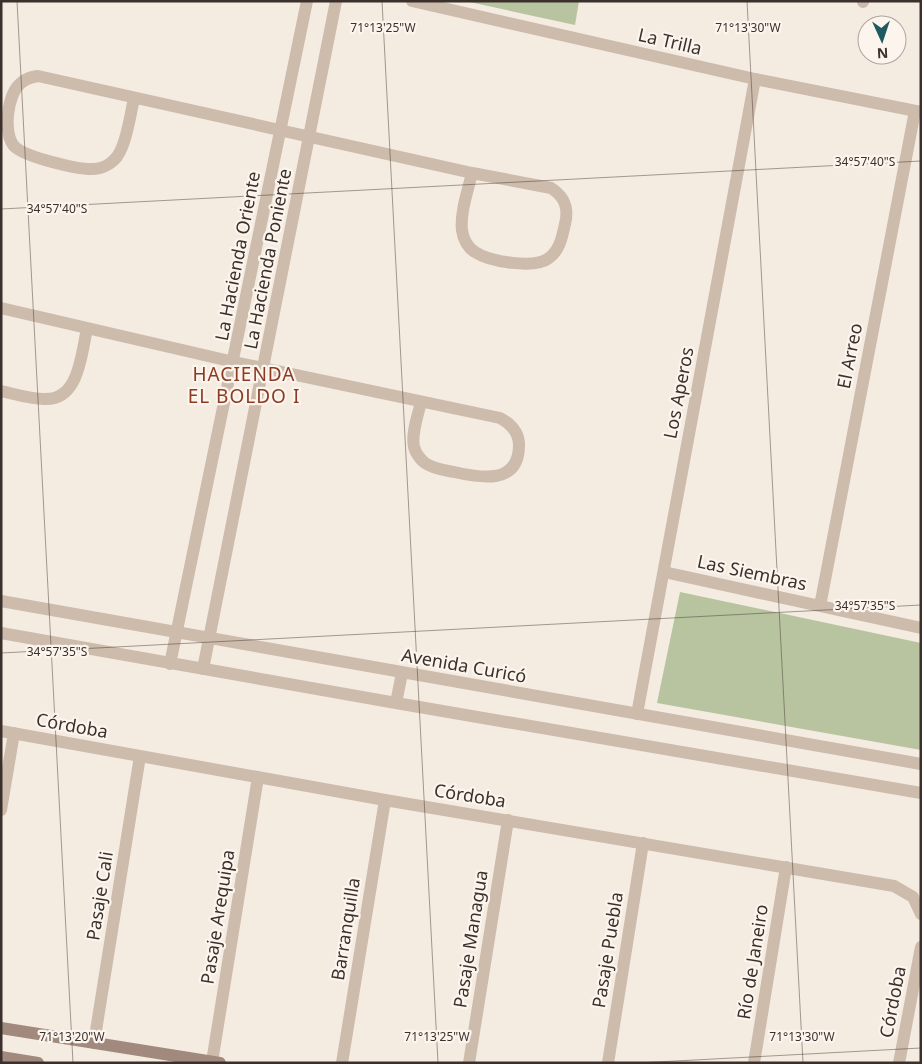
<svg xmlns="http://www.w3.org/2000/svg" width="922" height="1064" viewBox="0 0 922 1064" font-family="'Noto Sans',sans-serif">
<rect width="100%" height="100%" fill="#f4ebe1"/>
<path fill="#b8c4a0" d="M465,1H579L575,25Z
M680,592L921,643V750L657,703Z"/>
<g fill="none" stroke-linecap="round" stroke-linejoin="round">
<path stroke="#cdbbac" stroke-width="12" d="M412,1L755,79L921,112
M863,2V1
M134,99C130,115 126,149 114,160C109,165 101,169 94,169C79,170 24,157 14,146C3,133 7,94 21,83C26,78 32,77 38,76L472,173
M472,173L551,188C565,197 569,208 565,224C562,237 560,250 549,258C535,269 490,262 475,252C468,248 463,239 462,230C460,213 468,190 472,173Z
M1,308L234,362L500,418C511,424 519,432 519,445C519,485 481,478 454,472C445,470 433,469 425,463C420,459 416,454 414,447C411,434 418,415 421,402
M1,391C15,394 30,399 44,399C79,401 81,355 87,329
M664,572L921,628
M1,601L921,764
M820,606L915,111
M1,633L396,703L921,793
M170,664L307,1
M203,669L336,1
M396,703L402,673
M637,714L755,79
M1,731L385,800L894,886L913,897L921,914
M1,810L14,733
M94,1043L140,756
M212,1062L258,777
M342,1063L385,800
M469,1063L508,820
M608,1063L643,843
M754,1063L786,867
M899,1063L921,947"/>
<path stroke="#a18a7d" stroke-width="12" d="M1,1028L220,1063
M1,1057L38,1063"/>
</g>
<path fill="none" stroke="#3b302b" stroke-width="1" stroke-opacity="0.45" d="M17,1L73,1063M382,1L438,1063M747,1L803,1063M1,209L921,161M1,653L921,605M638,1063L921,1048"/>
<g text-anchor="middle" stroke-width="4.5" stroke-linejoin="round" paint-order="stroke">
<g font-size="18" fill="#3b302b" stroke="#fbf5ee">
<text transform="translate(670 42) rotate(13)" y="6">La Trilla</text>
<text transform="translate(238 256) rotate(-79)" y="6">La Hacienda Oriente</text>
<text transform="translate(268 259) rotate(-79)" y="6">La Hacienda Poniente</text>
<text transform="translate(850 356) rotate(-79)" y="6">El Arreo</text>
<text transform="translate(679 393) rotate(-79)" y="6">Los Aperos</text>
<text transform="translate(752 573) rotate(12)" y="6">Las Siembras</text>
<text transform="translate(464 666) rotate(10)" y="6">Avenida Curicó</text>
<text transform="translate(72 726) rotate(10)" y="6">Córdoba</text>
<text transform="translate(470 796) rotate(9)" y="6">Córdoba</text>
<text transform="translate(100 896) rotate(-81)" y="6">Pasaje Cali</text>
<text transform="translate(218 917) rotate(-81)" y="6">Pasaje Arequipa</text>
<text transform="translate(346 929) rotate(-81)" y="6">Barranquilla</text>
<text transform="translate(471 939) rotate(-81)" y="6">Pasaje Managua</text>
<text transform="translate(608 950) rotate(-81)" y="6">Pasaje Puebla</text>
<text transform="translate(753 962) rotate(-81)" y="6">Río de Janeiro</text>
<text transform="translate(893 1002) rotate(-79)" y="6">Córdoba</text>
</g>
<g font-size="19" letter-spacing="1" fill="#8c3b22" stroke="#fbf5ee">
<text x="244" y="381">HACIENDA<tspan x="244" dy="22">EL BOLDO I</tspan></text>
</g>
</g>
<g font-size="12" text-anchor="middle" fill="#3b302b" stroke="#fbf5ee" stroke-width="4.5" stroke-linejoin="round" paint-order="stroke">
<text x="383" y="32">71°13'25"W</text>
<text x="748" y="32">71°13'30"W</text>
<text x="865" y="166">34°57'40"S</text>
<text x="57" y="213">34°57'40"S</text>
<text x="865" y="610">34°57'35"S</text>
<text x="57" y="656">34°57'35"S</text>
<text x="72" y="1041">71°13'20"W</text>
<text x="437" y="1041">71°13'25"W</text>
<text x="802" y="1041">71°13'30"W</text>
</g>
<rect width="922" height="1064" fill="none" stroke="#3b302b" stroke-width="5"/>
<g transform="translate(882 40) rotate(177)"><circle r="24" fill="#fbf5ee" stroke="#aea6a0"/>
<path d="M0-4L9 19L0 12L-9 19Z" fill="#1f5a5e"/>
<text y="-8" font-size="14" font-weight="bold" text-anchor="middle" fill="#3b302b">N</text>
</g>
</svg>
